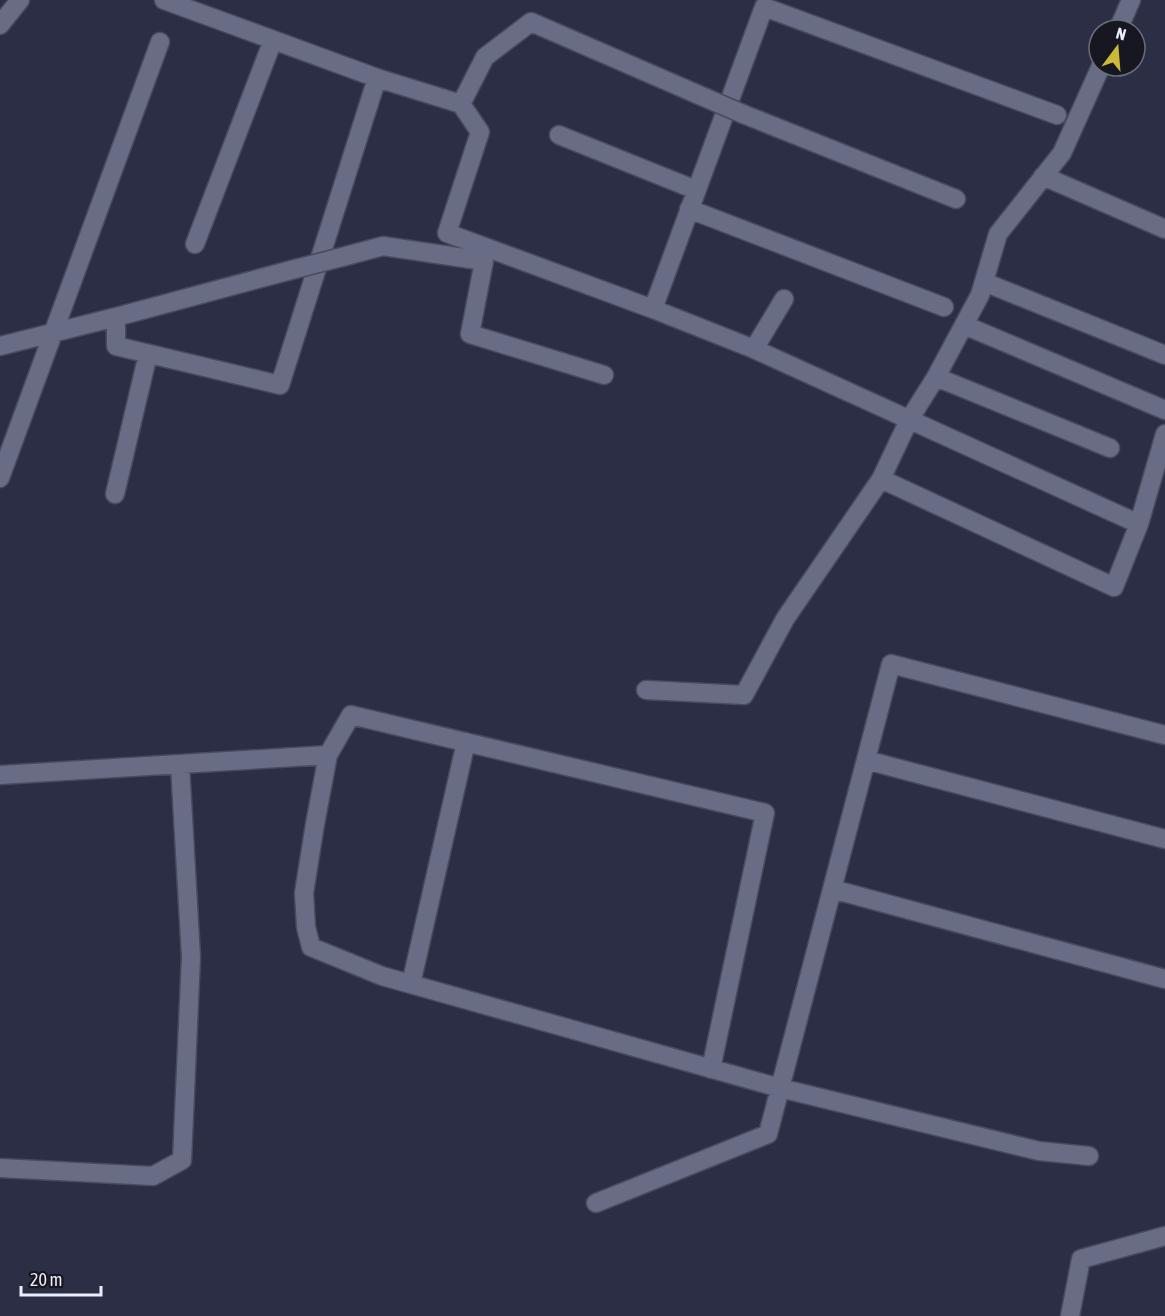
<svg xmlns="http://www.w3.org/2000/svg" width="1165" height="1316" viewBox="0 0 1165 1316" font-family="'Asap Condensed',sans-serif">
<rect width="100%" height="100%" fill="#2b2e44"/>
<g fill="none" stroke-linecap="round" stroke-linejoin="round">
<defs>
<path id="minor" d="M164,0L377,78L461,104L485,57L531,22L706,98
M0,25L20,0
M1118,30L1131,0
M461,104L480,132L447,233L653,309L764,7L1057,115
M743,114L956,199
M559,135L696,190
M1043,176L1165,229
M689,209L944,307
M195,244L273,40
M342,257L383,246L484,261L470,334L604,375
M984,282L1165,355
M653,309L754,349L784,299
M116,317V346L280,385L377,78
M964,325L1165,410
M0,346L116,317L295,269
M754,349L1139,524
M936,377L1110,448
M0,478L160,42
M881,479L1114,587L1139,524L1165,434
M115,494L148,354
M646,690L744,695L785,619L881,479L909,420L936,377L980,295L998,234L1062,153L1101,66
M866,760L1165,839
M0,775L328,755
M832,889L1165,979
M411,984L466,742
M711,1069L765,813L351,715L328,755L315,824L304,893L306,927L311,947L382,976L780,1088L1039,1151L1089,1156
M0,1168L153,1176L182,1160L191,957L180,765
M596,1203L768,1134L891,664L1165,735
M1070,1316L1081,1259L1165,1236"/>
</defs>
<use href="#minor" stroke="#484a5d" stroke-width="21"/>
<use href="#minor" stroke="#686c85" stroke-width="18"/>
<defs>
<path id="minor-bridge" d="M706,98L743,114
M295,269L342,257"/>
</defs>
<use href="#minor-bridge" stroke="#484a5d" stroke-width="21" stroke-linecap="butt"/>
<use href="#minor-bridge" stroke="#686c85" stroke-width="18"/>
</g>
<g transform="translate(1117 48) rotate(16)"><circle r="28" fill="#161721" stroke="#6b6d79" stroke-width="1.5"/>
<path d="M0-4.5L10 22L0 15L-10 22Z" fill="#cbba39"/>
<text y="-9" font-size="16" font-weight="bold" text-anchor="middle" fill="#ebeefd">N</text>
</g>
<path d="M21 1286v9h80v-9" fill="none" stroke="#ebeefd" stroke-width="3"/>
<text x="30" y="1286" font-size="18" fill="#ebeefd" stroke="#161721" stroke-width="4.5" paint-order="stroke">20 m</text>
</svg>
